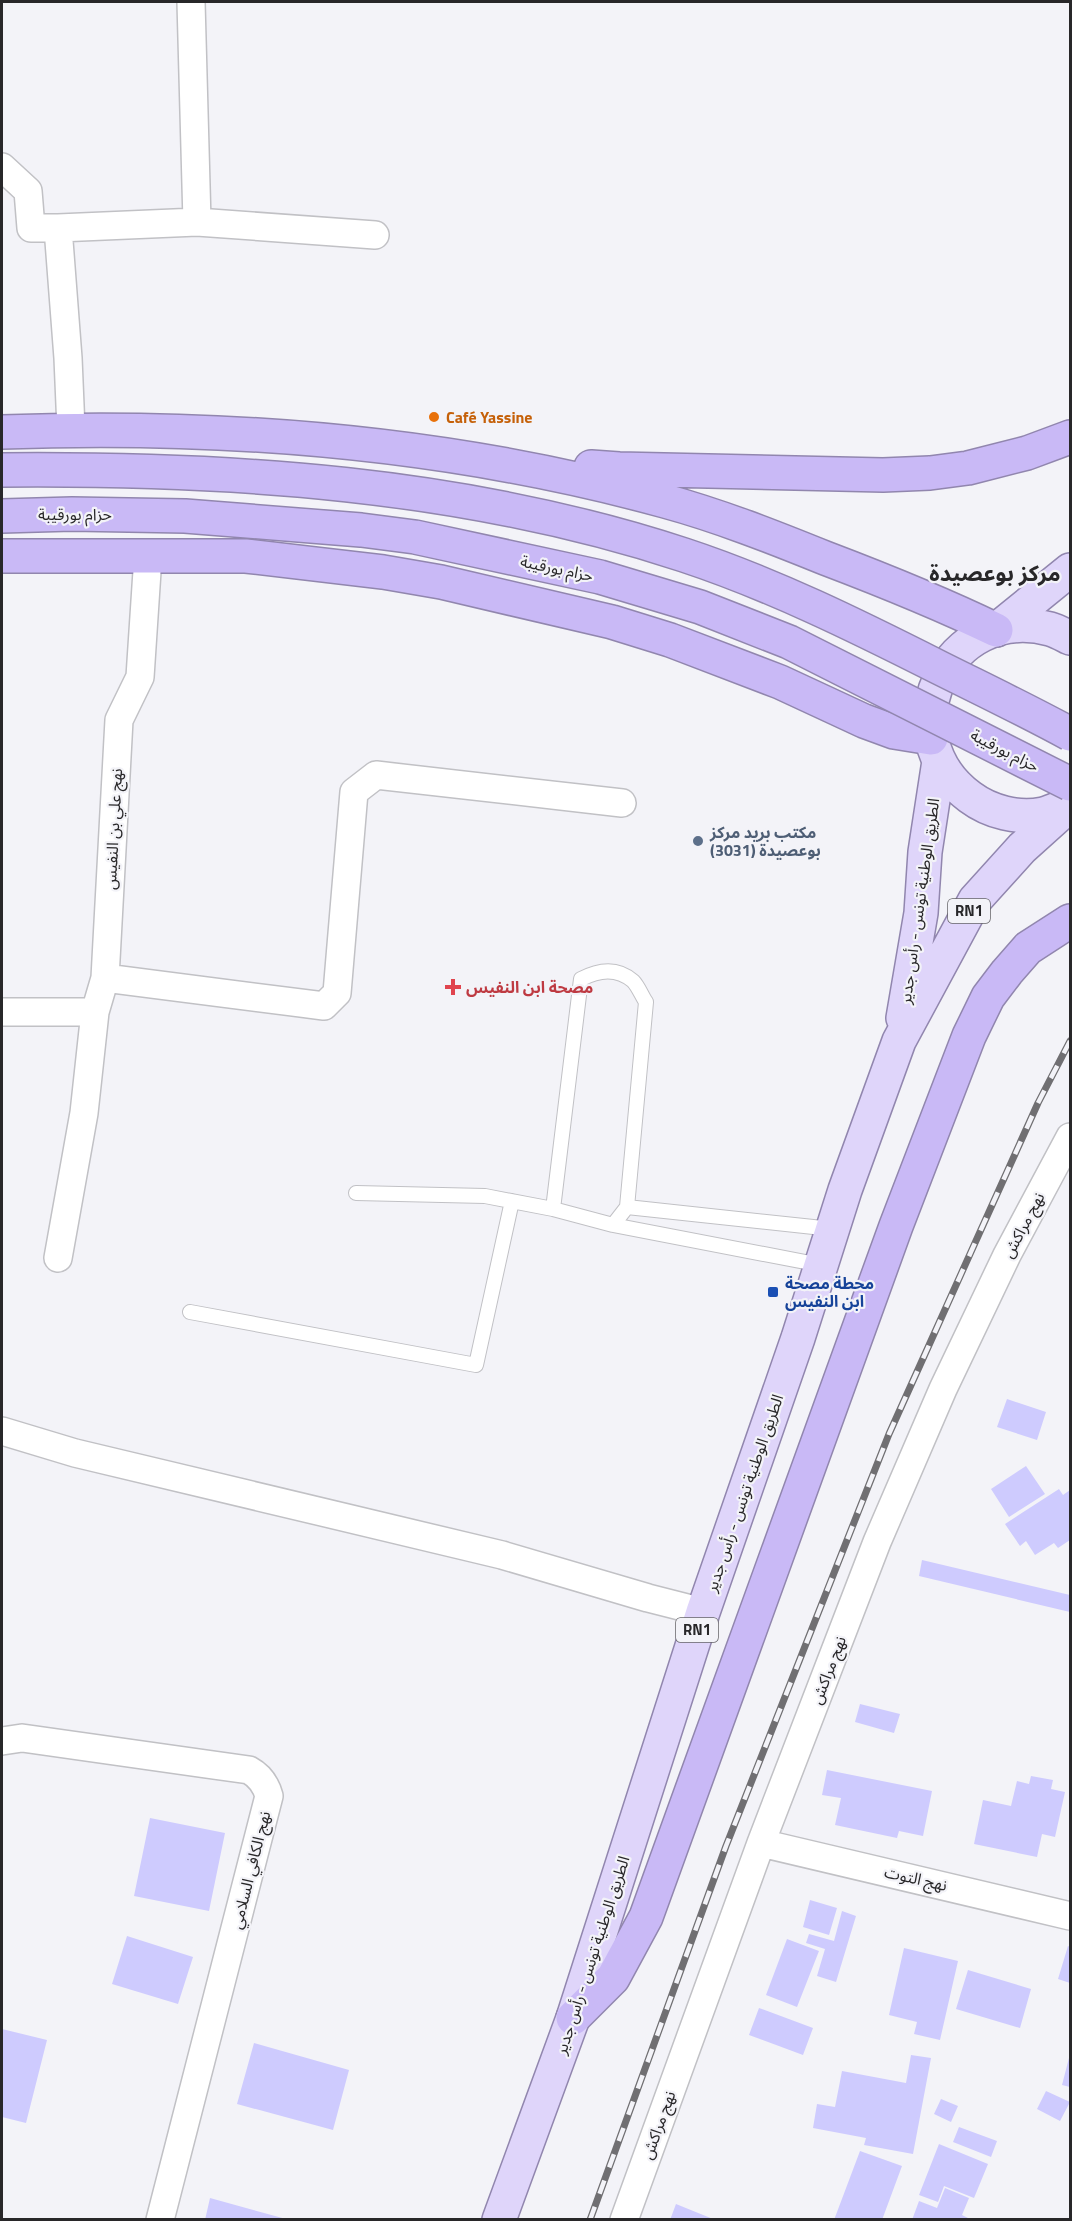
<svg xmlns="http://www.w3.org/2000/svg" width="1072" height="2221" viewBox="0 0 1072 2221" font-family="'Titillium Web','Noto Sans Arabic',sans-serif">
<rect width="100%" height="100%" fill="#f3f3f8"/>
<path fill="#cecbfe" d="M1007,1399L1046,1412L1037,1440L997,1427Z
M1026,1466L1045,1494L1009,1517L991,1489Z
M1059,1489L1063,1495L1070,1490V1540L1058,1548L1054,1543L1035,1555L1026,1541L1020,1546L1005,1524Z
M922,1560L1070,1595V1612L919,1576Z
M860,1704L900,1714L894,1733L855,1722Z
M827,1770L932,1791L923,1836L899,1831L897,1838L835,1825L841,1798L822,1795Z
M1031,1776L1053,1780L1051,1789L1065,1792L1055,1837L1042,1834L1037,1857L974,1844L983,1800L1011,1806L1017,1781L1029,1784Z
M150,1818L225,1833L209,1911L134,1896Z
M810,1900L837,1908L829,1935L803,1927Z
M842,1911L856,1916L836,1982L817,1976L825,1949L806,1943L809,1934L834,1941Z
M127,1936L193,1957L178,2004L112,1984Z
M787,1939L819,1951L797,2007L766,1995Z
M1068,1946L1070,1947V1983L1058,1979Z
M904,1948L958,1961L940,2040L914,2034L917,2022L889,2015Z
M968,1970L1031,1989L1020,2028L956,2009Z
M759,2008L813,2028L803,2055L749,2035Z
M2,2029L47,2040L26,2123L2,2117Z
M254,2043L349,2070L333,2130L237,2104Z
M1070,2054V2087L1062,2085Z
M911,2055L931,2058L913,2154L864,2145L866,2138L813,2128L817,2104L835,2107L842,2071L906,2083Z
M1046,2091L1070,2102L1060,2121L1037,2109Z
M941,2099L958,2106L951,2122L934,2114Z
M959,2127L997,2141L991,2157L953,2142Z
M939,2144L988,2164L974,2198L944,2186L938,2202L919,2195Z
M860,2151L902,2166L882,2220H834Z
M945,2188L969,2198L962,2215L968,2218L967,2220H912L919,2201L937,2208Z
M210,2198L286,2219V2220H205Z
M676,2204L713,2219V2220H670Z"/>
<g fill="none" stroke-linecap="round" stroke-linejoin="round">
<defs>
<path id="lane" d="M356,1193L485,1196L553,1209L581,979C598,970 617,967 633,981C638,986 642,996 646,1002L627,1207L613,1225
M627,1207L832,1229
M553,1209L613,1225L821,1265
M190,1312L476,1365L512,1201"/>
<path id="street" d="M2,167L28,191L31,228H58
M197,222L375,235
M71,429L68,358L58,228L197,222L191,2
M105,978L324,1006L337,993L354,792L376,775L622,803
M2,1012H95L105,978L119,720L140,677L148,556
M58,1258L84,1113L95,1012
M2,1431L75,1453L502,1555L648,1598L703,1612
M2,1741L22,1738L249,1770C260,1776 266,1785 269,1796L160,2220
M761,1843L1070,1916
M624,2220L761,1843L877,1542L943,1389L1007,1255L1070,1137"/>
<path id="primary" d="M996,630L1070,570
M1069,804C1061,807 1052,812 1043,814C1018,819 990,812 970,797C885,734 947,602 1050,629C1057,631 1064,635 1070,638
M903,1018L921,913L925,852L939,761
M499,2220L573,2018L703,1612L798,1338L845,1190L899,1041L975,900L1022,848L1070,805"/>
<path id="highway" d="M2,432C224,424 450,442 665,501C720,516 773,537 825,558C883,580 940,603 996,630
M591,467L619,469L883,475L930,473L968,468L1027,453L1070,437
M2,556H246L383,572L441,582L612,622L670,640L780,682L864,721L894,732L931,738
M573,2018L613,1978L646,1917L896,1226L969,1036L988,997L1007,972L1028,948L1070,921"/>
</defs>
<use href="#lane" stroke="#c1c1c5" stroke-width="16"/>
<use href="#street" stroke="#c1c1c5" stroke-width="30"/>
<use href="#primary" stroke="#9186ae" stroke-width="36"/>
<use href="#highway" stroke="#9186ae" stroke-width="36"/>
<use href="#lane" stroke="#fff" stroke-width="14"/>
<use href="#street" stroke="#fff" stroke-width="27"/>
<use href="#primary" stroke="#dfd5fa" stroke-width="33"/>
<use href="#highway" stroke="#c9b9f6" stroke-width="33"/>
<defs>
<path id="rail" d="M590,2220L726,1846L889,1434L1038,1103L1070,1041"/>
</defs>
<use href="#rail" stroke="#706f72" stroke-width="7"/>
<use href="#rail" stroke="#f3f3f8" stroke-width="4.5" stroke-dasharray="14" stroke-linecap="butt"/>
<defs>
<path id="highway-bridge" d="M2,470C231,468 465,483 684,555C772,584 857,626 940,668C984,690 1028,711 1070,734
M2,516L72,514L185,516L361,530L415,537L600,577L700,607L789,642L1070,784"/>
</defs>
<use href="#highway-bridge" stroke="#9186ae" stroke-width="36" stroke-linecap="butt"/>
<use href="#highway-bridge" stroke="#c9b9f6" stroke-width="33"/>
</g>
<circle fill="#e8710a" stroke="#f3f3f8" stroke-width="2" cx="434" cy="417" r="6"/>
<circle fill="#5c6f8a" stroke="#f3f3f8" stroke-width="2" cx="698" cy="841" r="6"/>
<path fill="#e0444e" stroke="#f3f3f8" stroke-width="2" d="M450 978h6v6h6v6h-6v6h-6v-6h-6v-6h6z"/>
<rect fill="#1a4fb4" stroke="#f3f3f8" stroke-width="2" x="767" y="1286" width="12" height="12" rx="3"/>
<g text-anchor="middle" stroke-width="4.5" stroke-linejoin="round" paint-order="stroke">
<g fill="#f3f3f8" stroke="#656467" stroke-width="1.5">
<rect x="948" y="899" width="42" height="24" rx="4.5"/>
<rect x="676" y="1618" width="42" height="24" rx="4.5"/>
</g>
<g font-size="15" font-weight="bold" fill="#282729">
<text x="969" y="916">RN1</text>
<text x="697" y="1635">RN1</text>
</g>
<g font-size="16" font-weight="bold" fill="#c56008" stroke="#f3f3f8" text-anchor="start">
<text x="446" y="423">Café Yassine</text>
</g>
<g font-size="16" fill="#282729" stroke="#f3f3f8">
<text x="75" y="520">حزام بورقيبة</text>
<text transform="translate(557 568) rotate(12)" y="6">حزام بورقيبة</text>
<text transform="translate(1005 750) rotate(27)" y="6">حزام بورقيبة</text>
<text transform="translate(113 829) rotate(-87)" y="6">نهج علي بن النفيس</text>
<text transform="translate(919 901) rotate(-82)" y="6">الطريق الوطنية تونس - رأس جدير</text>
<text transform="translate(1023 1225) rotate(-62)" y="6">نهج مراكش</text>
<text transform="translate(744 1493) rotate(-71)" y="6">الطريق الوطنية تونس - رأس جدير</text>
<text transform="translate(828 1670) rotate(-69)" y="6">نهج مراكش</text>
<text transform="translate(250 1870) rotate(-76)" y="6">نهج الكافي السلامي</text>
<text transform="translate(916 1878) rotate(13)" y="6">نهج التوت</text>
<text transform="translate(592 1955) rotate(-72)" y="6">الطريق الوطنية تونس - رأس جدير</text>
<text transform="translate(658 2125) rotate(-70)" y="6">نهج مراكش</text>
</g>
<g font-size="16" font-weight="bold" fill="#4e5e75" stroke="#f3f3f8" text-anchor="start">
<text x="710" y="838">مكتب بريد مركز<tspan x="710" dy="18">بوعصيدة (3031)</tspan></text>
</g>
<g font-size="16" font-weight="bold" fill="#be3a42" stroke="#f3f3f8" text-anchor="start">
<text x="466" y="993">مصحة ابن النفيس</text>
</g>
<g font-size="16" font-weight="bold" fill="#164399" stroke="#f3f3f8" text-anchor="start">
<text x="785" y="1289">محطة مصحة<tspan x="785" dy="18">ابن النفيس</tspan></text>
</g>
<g font-size="22" font-weight="bold" fill="#282729" stroke="#f3f3f8">
<text x="995" y="581">مركز بوعصيدة</text>
</g>
</g>
<rect width="1072" height="2221" fill="none" stroke="#282729" stroke-width="6"/>
</svg>
